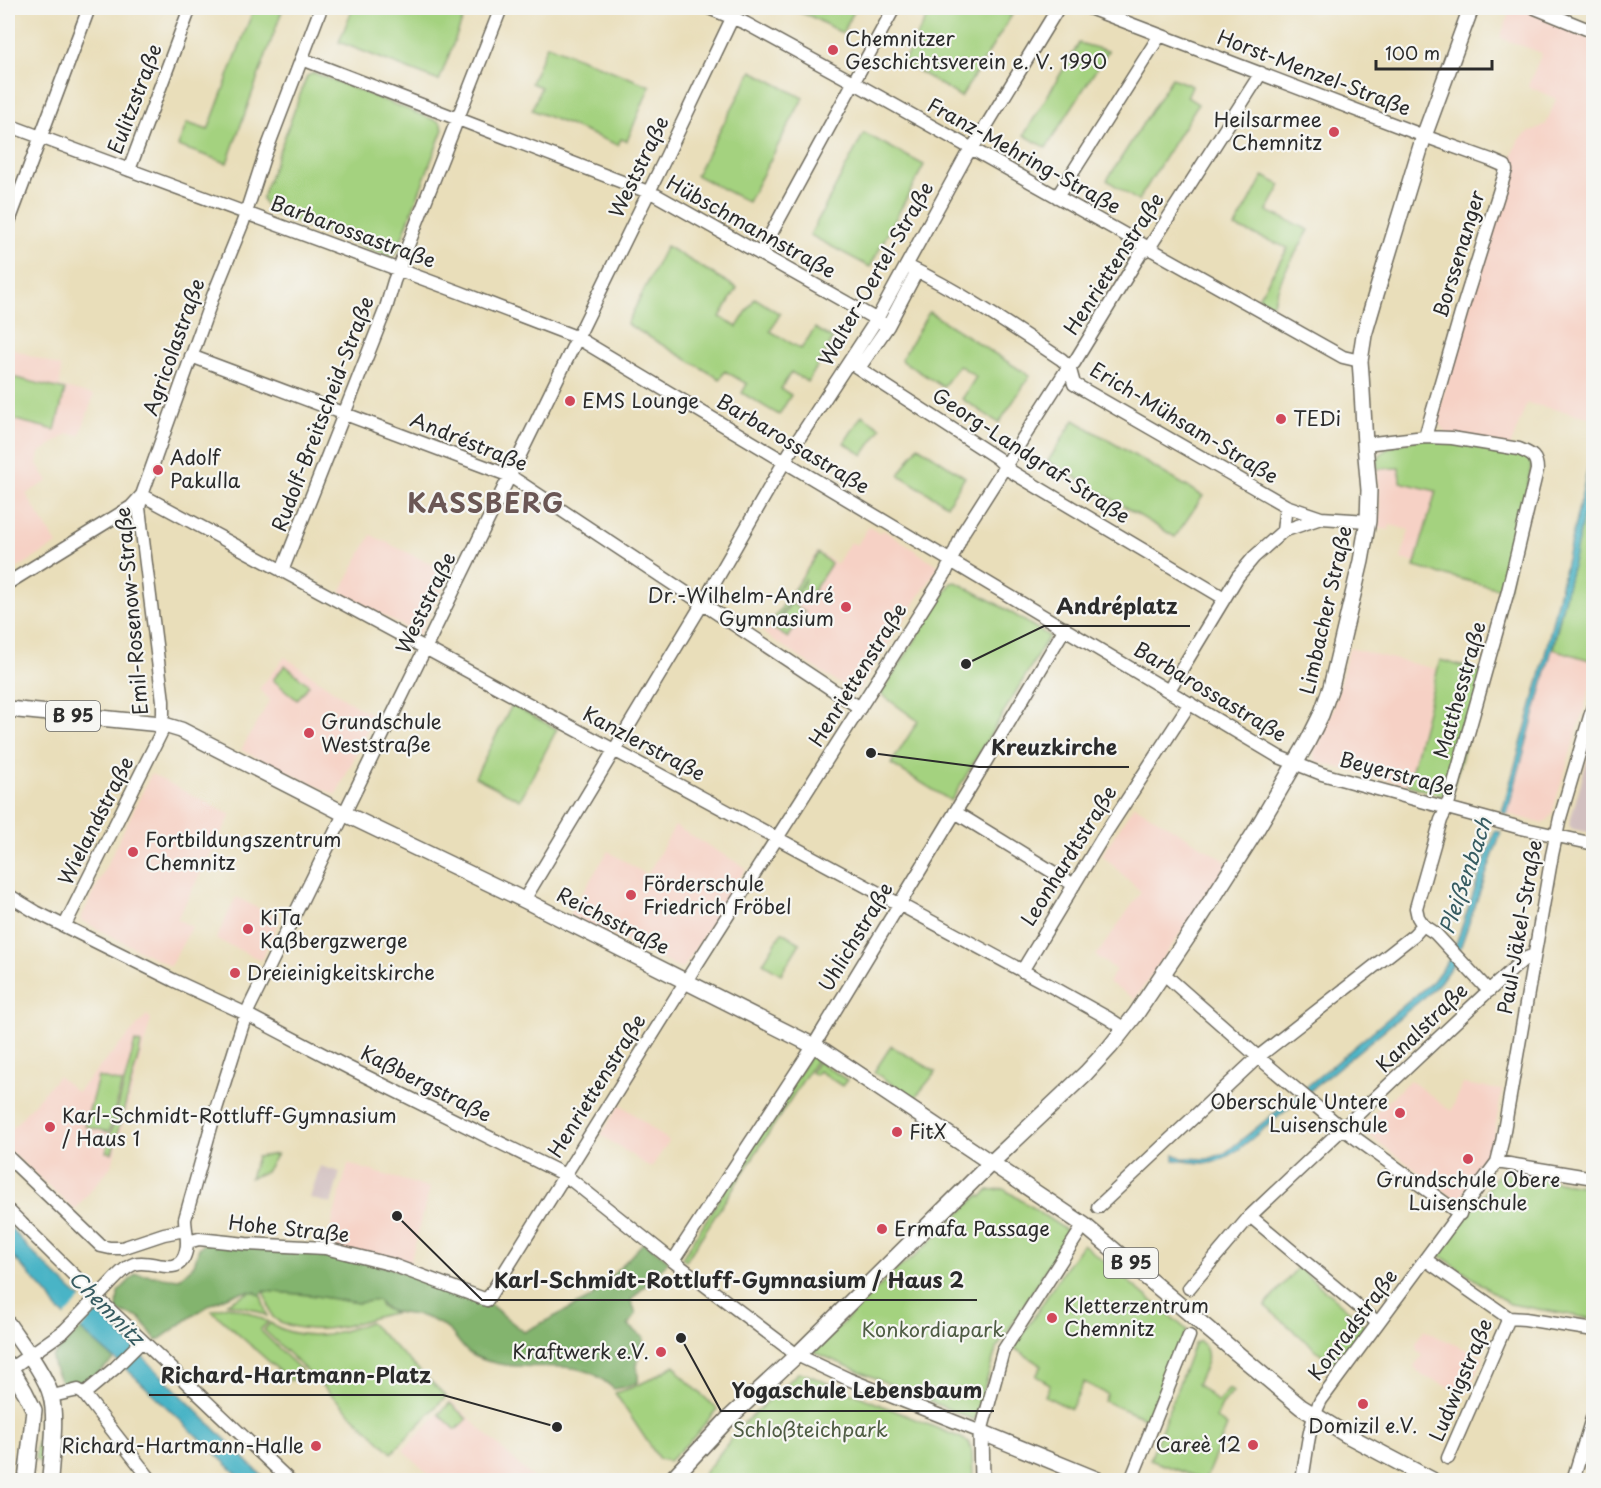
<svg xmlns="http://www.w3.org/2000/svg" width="1601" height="1488" viewBox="0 0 1601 1488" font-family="'Playpen Sans',sans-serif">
<rect width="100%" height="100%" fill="#f6f6f2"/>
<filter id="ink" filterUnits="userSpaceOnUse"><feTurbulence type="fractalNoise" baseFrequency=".0167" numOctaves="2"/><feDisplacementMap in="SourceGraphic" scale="12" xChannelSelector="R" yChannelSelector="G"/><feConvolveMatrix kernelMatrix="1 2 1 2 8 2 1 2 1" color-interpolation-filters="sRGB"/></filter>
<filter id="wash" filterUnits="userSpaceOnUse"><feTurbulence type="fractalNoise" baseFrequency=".008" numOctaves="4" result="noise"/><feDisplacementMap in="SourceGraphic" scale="24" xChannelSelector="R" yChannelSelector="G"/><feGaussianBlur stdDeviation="1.35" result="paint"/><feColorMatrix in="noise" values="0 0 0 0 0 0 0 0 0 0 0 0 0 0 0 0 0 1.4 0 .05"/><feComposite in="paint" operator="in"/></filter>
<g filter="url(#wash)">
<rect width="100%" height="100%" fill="#e9deba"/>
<path fill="#f6d1c5" d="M1511,8H1557L1555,24L1593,40V418L1527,403L1510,447L1446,434L1436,419L1509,165L1518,141L1526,134L1546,124L1556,99L1528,86L1542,53L1500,38Z
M8,347L61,367L60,387L94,395L80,435L68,434L39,453L37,464L48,481L26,494L57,544L8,574Z
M1400,468V482L1436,491L1415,563L1401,559L1409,530L1390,525L1389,530L1378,528L1380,511L1377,469Z
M869,526L880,533L883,530L939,566L858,691L852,692L763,633L817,552L837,564L850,542L857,545Z
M371,535L450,573L419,635L340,592Z
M1349,648L1435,669L1408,785L1316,762L1313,753L1333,709Z
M1552,649L1593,661V679L1552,813L1547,821L1542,823L1507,814Z
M285,657L354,705L375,716L336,795L241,750L270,700L259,689Z
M151,774L231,815L177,919L192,927L170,966L80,920Z
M1134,805L1229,863L1135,999L1108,982L1116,970L1096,956L1141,892L1102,855Z
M675,826L746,868L684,967L679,968L569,915L608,851L647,875Z
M236,897L280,919L261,960L216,939Z
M147,1015L151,1019L112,1165L75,1210L8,1149V1133L58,1076L77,1092Z
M1410,1080L1451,1111L1463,1084L1502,1090L1490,1158L1458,1201L1359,1128Z
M620,1104L669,1141L651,1168L601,1135Z
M348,1164L430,1188L408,1270L325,1248Z
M1424,1329L1437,1337L1484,1357L1467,1395L1423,1376L1414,1367L1423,1355L1416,1349V1343Z
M451,1401L535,1480H434L403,1450Z"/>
<path fill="#d1bfbf" d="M1593,739L1594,833H1593L1572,829L1569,825Z
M320,1166L340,1172L331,1204L310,1198Z"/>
<path fill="#a4d27f" stroke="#687e55" stroke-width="1.5" d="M254,8H283L227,163L178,146L187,123L208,130Z
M353,8H467L439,81L339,42Z
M788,8H856L842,33L812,17Z
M932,8H991L1012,15L961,97L903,62Z
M1079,43L1108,51L1046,148L1024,135Z
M547,45L650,86L627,141L621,139L618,145L532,110L541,87L531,83Z
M752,71L803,98L748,202L696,175Z
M314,73L440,122L443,129L396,254L391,257L269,212L262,198L307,76Z
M1172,78L1192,86L1187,97L1198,104L1138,201L1107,180Z
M864,133L924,165L870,267L810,235Z
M1263,176L1281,185L1267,211L1309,230L1284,273L1272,305L1258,298L1288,248L1235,227L1249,203Z
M666,246L737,288L720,317L737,327L755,298L780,314L770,331L801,349L815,328L833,339L808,382L791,372L781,389L791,395L779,415L742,393L747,384L725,371L720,379L627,324Z
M929,312L1030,376L999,423L962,399L976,377L959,365L943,387L901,360Z
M8,376L65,390L55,430L8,418Z
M862,415L881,428L863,455L844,443Z
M1074,420L1203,496L1175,537L1048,461Z
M1425,437L1533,457L1508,591L1414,567L1436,491L1400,482L1399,468L1377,469C1377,464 1377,459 1380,455C1387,445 1414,441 1425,437Z
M918,446L965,477L947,505L899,475Z
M1593,471L1594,563L1589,580L1593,581V661L1553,649Z
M818,553L831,564L808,599L797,593L806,578L772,628L769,626Z
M956,582L997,604L1049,636L951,801L891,764L918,721L881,694L951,583Z
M791,603L805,612L788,638L774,629Z
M1440,660L1486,673L1450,798L1408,785Z
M285,665L309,685L297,700L273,680Z
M512,705L557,729L520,800L475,777Z
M782,932L800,943L781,974L763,963Z
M135,1042L141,1044L139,1054L112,1153L106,1152Z
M891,1046L936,1072L914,1099L874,1072Z
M810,1056L816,1060L686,1261L682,1258Z
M818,1061L847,1080L842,1086L819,1071L815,1075L811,1072Z
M98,1077L122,1083L109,1132L85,1126Z
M277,1154L266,1172L250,1178L257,1157Z
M1500,1172L1593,1188V1319L1510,1304L1438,1254Z
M1004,1189L1069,1232L996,1350L974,1420L814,1352L896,1270L914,1257L979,1195L982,1197L988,1190Z
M1083,1244L1187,1330L1147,1419L1104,1401L1107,1394L1084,1382L1071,1409L1045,1396L1050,1384L1036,1376L1042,1366L1014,1348L1064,1270Z
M1298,1267L1367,1327L1335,1366L1265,1306Z
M252,1291L256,1292L257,1294L261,1295L267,1316L253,1309L227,1303Z
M264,1291L310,1295L358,1303L378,1300L381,1307L394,1313C374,1316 358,1324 339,1327C321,1331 285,1330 272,1316Z
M228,1306L248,1312L268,1322L260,1330L301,1370L291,1381L212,1311L223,1307Z
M369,1322L446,1396L392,1453L264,1330L270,1323C301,1343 338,1335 369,1322Z
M1200,1341C1215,1354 1204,1369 1197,1384L1218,1402L1229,1389L1233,1392L1222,1405L1216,1418L1227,1426L1205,1480L1150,1460L1194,1344Z
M675,1365L680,1374L717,1409L694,1437L669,1461L659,1459L615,1393C638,1387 655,1377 675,1365Z
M798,1373H803L961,1438L969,1442L972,1452L973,1480H699L743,1424Z
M450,1403L467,1419L456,1430L439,1414Z
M45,1416L42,1464L35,1458L40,1417Z"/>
<path fill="#83b46e" stroke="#57704c" stroke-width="1.5" d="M207,1242L298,1250L388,1267L488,1303L524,1332L591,1298L644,1242L669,1261L631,1300L636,1314L628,1325L644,1338C641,1348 637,1357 637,1367C637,1373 639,1376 638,1382L629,1386L614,1389C607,1383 600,1377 592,1373C562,1361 526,1371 495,1363C486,1361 477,1358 469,1353C462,1347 457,1339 451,1332C444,1326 436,1321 427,1318C410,1311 386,1317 378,1300L358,1303L310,1295L264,1291L261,1295L257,1294L256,1292C226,1286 181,1325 157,1341L140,1318L117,1311L118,1292L136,1274L179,1279L194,1265L199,1248Z
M80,1329L114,1359C95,1377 89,1380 64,1386C59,1377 52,1367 52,1357Z"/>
<path fill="#49b4c6" stroke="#3a7078" stroke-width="1.5" d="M1593,446V471L1574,559L1552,649L1507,814L1502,812L1540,676Z
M1495,831L1501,832L1456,960L1440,982L1428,994L1239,1149C1209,1169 1207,1163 1174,1160V1154L1182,1158L1208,1159L1225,1153L1292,1099L1433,981L1448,961L1457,941Z
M8,1225L29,1249L71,1290L114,1328L266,1480H243L134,1376L57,1309L49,1296L8,1251Z"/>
<path fill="#e9deba" d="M83,1297L98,1310L78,1332L63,1318Z"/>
</g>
<g filter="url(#ink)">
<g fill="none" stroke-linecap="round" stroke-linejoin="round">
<defs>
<path id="minor" d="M709,8L745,23L853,82L1343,357L1360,361
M1089,8L1424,136L1491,160L1505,166L1506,170L1462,310L1425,437
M1535,8L1594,32
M302,59L656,195L888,326
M8,125L459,292L576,337L1279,757L1322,774L1521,828L1594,844
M129,170L190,8
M1057,197L1160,35
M8,224L89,8
M760,254L894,8
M907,266C961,292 1011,326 1061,359L1069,366L1074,384L1286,506L1321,518L1368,521
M191,356L510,476L860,708
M849,362L997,458L1012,472L1224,598
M859,368L888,326L917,271
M1365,444L1425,437L1452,438L1519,449C1531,454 1537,456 1537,470L1508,591L1447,808L1441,820L1416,908L1418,917L1423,925L1435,933L1489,991
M142,495L1058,990L1108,1018L1125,1029
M1283,531L1286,506
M282,571L386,308L394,281L501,8
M8,583L131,507L141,496
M1169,690L1238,576L1254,557L1283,531L1321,518
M161,724L163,714V701L139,508L142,495L213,296L243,222L264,157L321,8
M955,812L1074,885
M8,895L36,912L173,980L240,1011L349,1068L565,1175L673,1261L797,1355L848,1379L981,1432L1003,1351L1084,1225
M524,900L707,596L790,452L877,319L966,156L977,141L1058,8
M65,925L161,733
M1022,971L1101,840L1190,703
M1164,974L1258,1057L1343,1129L1460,1214
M8,1157L101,1246L110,1248H122L164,1234L185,1230
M1497,1162L1594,1178
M1098,1207L1258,1057L1386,957L1414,935L1423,925
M8,1210L88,1289L289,1480
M1250,1216L1378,1323
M188,1242L199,1239L246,1244L325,1248L390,1264L487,1300L686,981L945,574L964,531L1069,366L1074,363L1141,253L1149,248L1261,73
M1426,1260L1509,1318L1525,1319L1594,1330
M673,1261L814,1045L971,786L1065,628
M106,1288C114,1280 123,1268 134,1264C153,1258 179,1280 186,1251C189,1241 185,1229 185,1219L216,1109L246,1014L665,159L737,8
M1189,1288L1250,1216L1483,996L1524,959L1534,955
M10,1369L64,1331
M84,1394L115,1368L142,1341
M52,1396L74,1391L78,1390L84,1394L151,1480
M1448,1458L1509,1318
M1131,1480L1189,1336
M1302,1480C1307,1453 1308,1425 1321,1400L1497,1162L1502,1142L1552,855L1560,818L1594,703
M1573,1480L1594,1412"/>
<path id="major" d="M8,709L161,724L181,730L343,813L524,900L824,1051L1084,1225L1301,1407L1347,1435L1432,1480
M8,1324C20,1342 46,1375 51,1396C57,1419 51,1456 50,1480
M8,1364L25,1392L34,1410L26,1480
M671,1480L728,1419L797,1355L991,1163L1086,1073L1110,1047L1136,1014L1195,926L1255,832L1307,743L1321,715L1331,687L1361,561L1368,521L1369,490L1365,444L1361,374L1360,361L1364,335L1374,301L1424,136L1471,8
M982,1480L981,1432L1098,1480"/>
</defs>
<use href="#minor" stroke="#6e6a5d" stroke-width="15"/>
<use href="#major" stroke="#6e6a5d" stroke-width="18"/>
<use href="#minor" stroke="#fff" stroke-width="12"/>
<use href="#major" stroke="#fff" stroke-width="15"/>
<defs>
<path id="minor-bridge" d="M64,1331L106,1288"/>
</defs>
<use href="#minor-bridge" stroke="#6e6a5d" stroke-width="15" stroke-linecap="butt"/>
<use href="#minor-bridge" stroke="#fff" stroke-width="12"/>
</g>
</g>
<g fill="#d1495b" stroke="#f6f6f2" stroke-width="2">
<circle cx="833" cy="50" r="6"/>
<circle cx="1334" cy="132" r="6"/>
<circle cx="570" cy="401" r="6"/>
<circle cx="1281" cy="419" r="6"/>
<circle cx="158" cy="470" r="6"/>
<circle cx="846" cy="607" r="6"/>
<circle cx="309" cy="733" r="6"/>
<circle cx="133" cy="852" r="6"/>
<circle cx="631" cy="895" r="6"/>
<circle cx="248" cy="929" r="6"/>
<circle cx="235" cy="973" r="6"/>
<circle cx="1400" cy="1113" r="6"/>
<circle cx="50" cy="1127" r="6"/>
<circle cx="897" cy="1132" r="6"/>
<circle cx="1468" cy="1159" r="6"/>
<circle cx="882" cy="1229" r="6"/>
<circle cx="1052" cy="1318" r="6"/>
<circle cx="661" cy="1352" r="6"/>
<circle cx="1363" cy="1404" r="6"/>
<circle cx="1253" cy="1445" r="6"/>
<circle cx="316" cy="1446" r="6"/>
</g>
<g text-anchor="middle" stroke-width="4.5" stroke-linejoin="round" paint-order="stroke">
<g fill="#f6f6f2" stroke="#686867" stroke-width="1.5">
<rect x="46" y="701" width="54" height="30" rx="4.5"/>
<rect x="1104" y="1248" width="54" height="30" rx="4.5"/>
</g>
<g font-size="18" font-weight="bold" fill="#2b2b2b">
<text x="73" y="722">B 95</text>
<text x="1131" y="1269">B 95</text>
</g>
<g font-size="20" fill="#2b2b2b" stroke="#f6f6f2" text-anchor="start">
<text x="845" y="46">Chemnitzer<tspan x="845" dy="23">Geschichtsverein e. V. 1990</tspan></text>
<text x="1322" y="127" text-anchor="end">Heilsarmee<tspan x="1322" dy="23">Chemnitz</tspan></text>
<text x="582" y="408">EMS Lounge</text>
<text x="1293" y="426">TEDi</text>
<text x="170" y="465">Adolf<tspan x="170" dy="23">Pakulla</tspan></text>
<text x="834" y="603" text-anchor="end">Dr.-Wilhelm-André<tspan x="834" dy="23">Gymnasium</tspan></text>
<text x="321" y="729">Grundschule<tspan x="321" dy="23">Weststraße</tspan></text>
<text x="145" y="847">Fortbildungszentrum<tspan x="145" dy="23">Chemnitz</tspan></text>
<text x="643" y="891">Förderschule<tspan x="643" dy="23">Friedrich Fröbel</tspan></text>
<text x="260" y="925">KiTa<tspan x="260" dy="23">Kaßbergzwerge</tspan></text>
<text x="247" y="980">Dreieinigkeitskirche</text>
<text x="1388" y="1109" text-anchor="end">Oberschule Untere<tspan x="1388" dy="23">Luisenschule</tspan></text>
<text x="62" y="1123">Karl-Schmidt-Rottluff-Gymnasium<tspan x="62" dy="23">/ Haus 1</tspan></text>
<text x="909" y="1139">FitX</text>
<text x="1468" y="1187" text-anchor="middle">Grundschule Obere<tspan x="1468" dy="23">Luisenschule</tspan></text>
<text x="894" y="1236">Ermafa Passage</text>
<text x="1064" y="1313">Kletterzentrum<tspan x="1064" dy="23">Chemnitz</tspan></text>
<text x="649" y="1359" text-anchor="end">Kraftwerk e.V.</text>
<text x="1363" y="1433" text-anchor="middle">Domizil e.V.</text>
<text x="1241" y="1452" text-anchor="end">Careè 12</text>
<text x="304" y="1453" text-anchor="end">Richard-Hartmann-Halle</text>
</g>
<g font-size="20" fill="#2b2b2b" stroke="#f6f6f2">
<text transform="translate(1314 73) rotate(21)" y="7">Horst-Menzel-Straße</text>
<text transform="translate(135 99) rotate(-69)" y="7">Eulitzstraße</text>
<text transform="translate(1024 156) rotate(29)" y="7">Franz-Mehring-Straße</text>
<text transform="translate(639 167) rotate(-64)" y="7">Weststraße</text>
<text transform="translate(751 227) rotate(29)" y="7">Hübschmannstraße</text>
<text transform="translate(353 232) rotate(20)" y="7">Barbarossastraße</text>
<text transform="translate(1459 254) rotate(-73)" y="7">Borssenanger</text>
<text transform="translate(1114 264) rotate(-57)" y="7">Henriettenstraße</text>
<text transform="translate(876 274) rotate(-60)" y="7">Walter-Oertel-Straße</text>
<text transform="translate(174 347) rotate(-70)" y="7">Agricolastraße</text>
<text transform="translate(323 414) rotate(-69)" y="7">Rudolf-Breitscheid-Straße</text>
<text transform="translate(1184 423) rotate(31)" y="7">Erich-Mühsam-Straße</text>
<text transform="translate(469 442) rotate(22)" y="7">Andréstraße</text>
<text transform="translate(793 444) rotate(31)" y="7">Barbarossastraße</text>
<text transform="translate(1031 456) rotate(33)" y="7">Georg-Landgraf-Straße</text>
<text transform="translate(426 603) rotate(-64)" y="7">Weststraße</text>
<text transform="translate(1326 610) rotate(-77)" y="7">Limbacher Straße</text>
<text transform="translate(132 611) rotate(-95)" y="7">Emil-Rosenow-Straße</text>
<text transform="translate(858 675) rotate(-58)" y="7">Henriettenstraße</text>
<text transform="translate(1460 690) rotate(-74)" y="7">Matthesstraße</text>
<text transform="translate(1210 692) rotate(31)" y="7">Barbarossastraße</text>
<text transform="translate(644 744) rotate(28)" y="7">Kanzlerstraße</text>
<text transform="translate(1397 774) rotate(15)" y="7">Beyerstraße</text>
<text transform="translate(96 821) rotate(-63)" y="7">Wielandstraße</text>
<text transform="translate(1069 856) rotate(-58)" y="7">Leonhardtstraße</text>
<text transform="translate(613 921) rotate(27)" y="7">Reichsstraße</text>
<text transform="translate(1520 927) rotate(-80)" y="7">Paul-Jäkel-Straße</text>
<text transform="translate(856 937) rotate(-59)" y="7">Uhlichstraße</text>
<text transform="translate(1422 1028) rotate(-44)" y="7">Kanalstraße</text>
<text transform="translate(426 1084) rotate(27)" y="7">Kaßbergstraße</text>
<text transform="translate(597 1086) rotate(-58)" y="7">Henriettenstraße</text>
<text transform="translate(289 1229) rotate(6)" y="7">Hohe Straße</text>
<text transform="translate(1353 1325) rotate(-53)" y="7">Konradstraße</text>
<text transform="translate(1461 1380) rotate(-67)" y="7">Ludwigstraße</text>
</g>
<g font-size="20" fill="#4f5d44" stroke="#f6f6f2">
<text x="933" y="1337">Konkordiapark</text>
<text x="810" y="1437">Schloßteichpark</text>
</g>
<g font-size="21" font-style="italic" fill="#365b61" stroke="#f6f6f2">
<text transform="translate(1466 876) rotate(-71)" y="7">Pleißenbach</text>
<text transform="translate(106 1308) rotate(45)" y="7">Chemnitz</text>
</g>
<g font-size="26" font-weight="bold" letter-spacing="1.5" fill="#6b5755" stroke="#f6f6f2">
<text x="486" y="513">KASSBERG</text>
</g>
</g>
<path fill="none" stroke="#2b2b2b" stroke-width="2" d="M966 664L1044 626H1190M871 753L979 767H1129M397 1216L482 1300H977M557 1427L443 1395H149M681 1338L721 1411H994"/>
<g fill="#2b2b2b" stroke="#f6f6f2" stroke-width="2">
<circle cx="966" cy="664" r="6"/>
<circle cx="871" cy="753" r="6"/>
<circle cx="397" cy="1216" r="6"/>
<circle cx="557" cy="1427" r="6"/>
<circle cx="681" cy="1338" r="6"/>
</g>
<g font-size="21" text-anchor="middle" font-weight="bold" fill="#2b2b2b" stroke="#f6f6f2" stroke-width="4.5" stroke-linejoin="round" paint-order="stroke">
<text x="1117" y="614">Andréplatz</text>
<text x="1054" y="755">Kreuzkirche</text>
<text x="729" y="1288">Karl-Schmidt-Rottluff-Gymnasium / Haus 2</text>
<text x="296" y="1383">Richard-Hartmann-Platz</text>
<text x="857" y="1398">Yogaschule Lebensbaum</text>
</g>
<rect width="1601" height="1488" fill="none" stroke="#f6f6f2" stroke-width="30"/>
<path d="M1376 60v9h116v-9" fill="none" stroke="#2b2b2b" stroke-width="3"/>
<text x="1385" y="60" font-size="18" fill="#2b2b2b" stroke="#f6f6f2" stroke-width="4.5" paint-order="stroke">100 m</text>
</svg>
